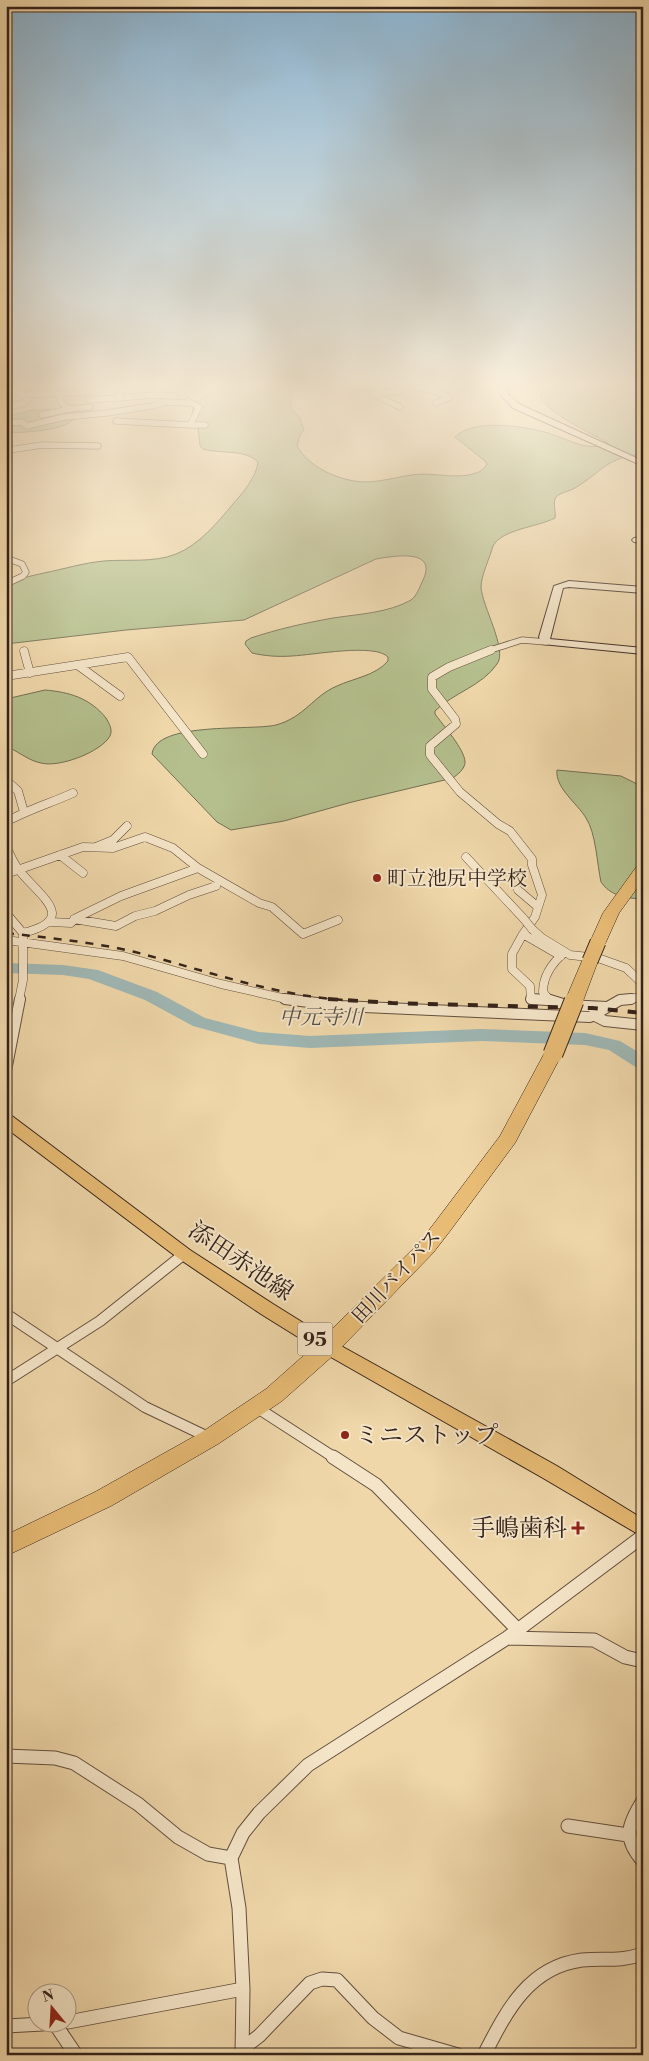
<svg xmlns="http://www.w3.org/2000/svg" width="649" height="2061" viewBox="0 0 649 2061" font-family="'Libre Bodoni','Noto Serif JP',serif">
<rect width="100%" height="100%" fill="#efd7aa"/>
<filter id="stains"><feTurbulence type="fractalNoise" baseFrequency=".004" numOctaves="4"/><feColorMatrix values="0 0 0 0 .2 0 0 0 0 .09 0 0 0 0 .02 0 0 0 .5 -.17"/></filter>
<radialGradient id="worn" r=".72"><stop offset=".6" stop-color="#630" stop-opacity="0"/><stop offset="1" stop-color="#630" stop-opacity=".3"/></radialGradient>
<path fill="#b4bf8d" stroke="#747054" d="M237,385L288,386L293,396L291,408L300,418L304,430L300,435L297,446C309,466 332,477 354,481C377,485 399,475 422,474C439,474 460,479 476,473C480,472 485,468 487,464L485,461L455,437C474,418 524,426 548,433C568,439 585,451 607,445L608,443C591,433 547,413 540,396C544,390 547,387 555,385H643V454C606,457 602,472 575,488C570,491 557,493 555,499C553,504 556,512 555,518C538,527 502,529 493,546C490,557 481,576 481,587C482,606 508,650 497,664C482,686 453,693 435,711V714C443,725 465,750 465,762C465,769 458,774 453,778L352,802L284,821L231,830L217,822L152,754C156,721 251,731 276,725C305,717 313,696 337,686C354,678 375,676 388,661V657C375,643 313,655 292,656C278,657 265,656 252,653L245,644L246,641L251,638C278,629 305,623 333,618C359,614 388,613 411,600C417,596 420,586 423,580C438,548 394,556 376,559L244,620L126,630L6,644V589C14,578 32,576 44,573C64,569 83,563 104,561C127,559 154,563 176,554C199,545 217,523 233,504C242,494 257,476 258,462C246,449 219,454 203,449L200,446L198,426L192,410C199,393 220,388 237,385Z
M33,410C46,410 67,407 76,416C67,432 23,432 6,433V416Z
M45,690C69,692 90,698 106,718C109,723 113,730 110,736C101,752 59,768 41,763C30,761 20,753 10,748L6,744V699Z
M557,770L621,776L643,787V898C628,900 609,895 601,882C597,864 596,833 586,818C577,803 555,788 557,770Z"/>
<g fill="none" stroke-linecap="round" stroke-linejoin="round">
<path fill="#9fb7b4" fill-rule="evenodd" d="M6,963L63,965L98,970L157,992L205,1018L259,1032L310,1036L481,1029L585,1033L620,1041L643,1055V1070L637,1068L609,1050L585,1045L481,1041L310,1048L259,1044L193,1026L145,1000L89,979L63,975L6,973Z"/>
<defs>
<path id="street-far3" d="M343,385L382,388
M406,385L431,390L450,397L436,403
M6,386L23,395L88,392
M399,387L400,391L373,394L400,407
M60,393L61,402L69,409L90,407
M118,398L154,395L175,396
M89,400L118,398L124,385
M187,401L199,407L190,425H205
M6,408L24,403L27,400
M42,415L69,409
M116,421L190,425
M9,423L22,422L27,426L64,417L107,413L152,406L165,402L191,403
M6,453L9,450L42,445L98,446
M6,558L22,564L26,572L23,576L6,584
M487,651L522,640L546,642"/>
<path id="street-far2" d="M491,650L449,667L432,677V689L455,719L456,724L430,746V755L460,792L498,824L510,831L532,859V865L542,895L535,917L523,934L561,956
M24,651L30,673
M79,666L120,696
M6,676L128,657L203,754
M6,780L18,791L24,812
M6,822C27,810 51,803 73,793
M6,846C10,854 13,863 19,870C39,896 80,919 23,933
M96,847L113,840L127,826
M60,855L83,873
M466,857L524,919
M6,874L83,847L113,848L145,837L173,848L198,868
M518,890L538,907
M6,913L23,933V980L19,1000
M74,919L116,926L135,916L155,911L189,895L216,886
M51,922L71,923L76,918L121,896L198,868L259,903L272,907L303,934L338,920
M532,929L542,938L570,955L598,958L626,968L643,984
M523,934L512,954V969L530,986L531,999L544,1000
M6,940L123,956L221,984L291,1000
M549,1000L543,992C543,976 553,962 565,952
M621,1000L643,997"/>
<path id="street-far1" d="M285,999L341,1006L590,1017L620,1000L631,999
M531,999L547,1000
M547,999L566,1005L607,1007
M595,1016L605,1021L643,1025
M6,1071L20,999
M6,1314L145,1407L210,1438
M6,1381L100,1321L184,1254
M256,1407L335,1458"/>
<path id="street" d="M333,1457L376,1485L518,1630
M507,1638L594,1640L625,1657L643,1661
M6,1756L55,1758L74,1763L138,1804L178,1837L208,1854L231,1858
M643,1801C628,1825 623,1838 643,1861
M568,1826L628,1835
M68,2022L243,1989
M55,2024L76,2055
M6,2026L43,2024
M242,2049L259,2036L310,1983L322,1979L337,1980L373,2018L399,2038L458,2055
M242,2055L243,1989L239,1908L231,1858L243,1833L259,1813L308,1765L507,1638L643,1536
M484,2055C506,2012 528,1967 582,1960C605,1958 619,1962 643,1954"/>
<path id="secondary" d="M498,385H506L508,394L519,404L643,461V466L513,408L500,394Z
M643,537V543L634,542L632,540L634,538Z
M569,581L643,587V593L569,587L563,588L550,639L643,648V654L542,644L539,637L554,586Z"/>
<path id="primary" d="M6,1115L12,1116L190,1250L273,1304L334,1342L557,1466L643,1519V1537L543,1478L322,1352L261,1314L178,1258L6,1128Z"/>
<path id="highway" d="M643,864V880L619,913L606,942L604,945H592L590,942L603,913L637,866Z
M590,956L596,957L598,961L583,1001L580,1005L574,1006L568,1005L565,1001L582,961L584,957Z
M553,1048L559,1050L562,1054L515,1143L450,1231L433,1253L336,1353L282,1401L218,1444L111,1506L6,1556V1535L95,1492L202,1432L266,1389L320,1341L419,1243L436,1221L500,1136L544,1054L547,1050Z"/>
</defs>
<use href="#street-far3" stroke="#634f3e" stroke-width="7"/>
<use href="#street-far2" stroke="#634f3e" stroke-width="9"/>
<use href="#street-far1" stroke="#634f3e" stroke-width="12"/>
<use href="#street" stroke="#634f3e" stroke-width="15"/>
<use href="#secondary" stroke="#34221a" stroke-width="2"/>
<use href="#primary" stroke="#34221a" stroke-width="2"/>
<use href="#highway" stroke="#34221a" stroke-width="1"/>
<use href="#street-far3" stroke="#f5e5c8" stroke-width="5.5"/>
<use href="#street-far2" stroke="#f5e5c8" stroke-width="8"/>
<use href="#street-far1" stroke="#f5e5c8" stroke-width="10"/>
<use href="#street" stroke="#f5e5c8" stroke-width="13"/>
<use href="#secondary" fill="#f5e5c8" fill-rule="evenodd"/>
<use href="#primary" fill="#e8bc75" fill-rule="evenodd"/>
<use href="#highway" fill="#e8bc75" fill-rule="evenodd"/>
<path stroke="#34221a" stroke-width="2.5" stroke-dasharray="8 8" stroke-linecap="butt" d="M6,933C49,938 93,942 135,952C204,970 272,995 343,1000"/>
<path stroke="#34221a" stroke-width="4" stroke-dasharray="10 10" stroke-linecap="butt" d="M328,999L392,1003L592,1008L643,1013"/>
<defs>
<path id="street-bridge" d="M524,919L532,929"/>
<path id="highway-bridge-far1" d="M590,961L598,942"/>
<path id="highway-bridge" d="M553,1054L574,1001"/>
</defs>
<use href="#street-bridge" stroke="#634f3e" stroke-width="9" stroke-linecap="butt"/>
<use href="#highway-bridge-far1" stroke="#34221a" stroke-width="17" stroke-linecap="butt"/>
<use href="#highway-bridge" stroke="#34221a" stroke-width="21" stroke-linecap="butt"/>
<use href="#street-bridge" stroke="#f5e5c8" stroke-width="8"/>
<use href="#highway-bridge-far1" stroke="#e8bc75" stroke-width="15"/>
<use href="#highway-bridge" stroke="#e8bc75" stroke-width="19"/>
</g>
<linearGradient id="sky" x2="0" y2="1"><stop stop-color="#8bb5d3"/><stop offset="0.57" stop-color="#f8edd9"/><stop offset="1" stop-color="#f8edd9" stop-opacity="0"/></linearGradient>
<rect width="649" height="674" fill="url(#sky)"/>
<g fill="#8f2418" stroke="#f5e5c8" stroke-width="2">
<circle cx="377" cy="878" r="5"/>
<circle cx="345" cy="1435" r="5"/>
<path d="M575.5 1520.5h5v5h5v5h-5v5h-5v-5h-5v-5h5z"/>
</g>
<g text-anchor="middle" stroke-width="4" stroke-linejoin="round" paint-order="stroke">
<rect fill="#f5e5c8" stroke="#6e5c4e" stroke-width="1" x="297.5" y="1322.5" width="35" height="33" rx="4"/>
<g font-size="19" font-weight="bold" fill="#34221a">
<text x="315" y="1346">95</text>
</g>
<g font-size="20" fill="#34221a" stroke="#f5e5c8" text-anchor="start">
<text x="387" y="885">町立池尻中学校</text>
</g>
<g font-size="20" fill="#34221a" stroke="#f5e5c8">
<text transform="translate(396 1276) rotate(-47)" y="7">田川バイパス</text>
</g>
<g font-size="21" font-style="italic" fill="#544f48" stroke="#f5e5c8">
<text x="321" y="1024">中元寺川</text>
</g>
<g font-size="24" fill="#34221a" stroke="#f5e5c8">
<text transform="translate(241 1261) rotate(34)" y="8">添田赤池線</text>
</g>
<g font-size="24" fill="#34221a" stroke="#f5e5c8" text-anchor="start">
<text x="355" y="1443">ミニストップ</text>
<text x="567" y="1536" text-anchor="end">手嶋歯科</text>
</g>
</g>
<rect width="649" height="2061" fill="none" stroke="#efd7aa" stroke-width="25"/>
<rect x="8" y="8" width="634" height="2046" fill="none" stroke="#34221a" stroke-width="2.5"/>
<rect x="12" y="12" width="624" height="2036" fill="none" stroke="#34221a"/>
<g transform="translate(52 2008) rotate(342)"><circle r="24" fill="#f5e5c8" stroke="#a89782"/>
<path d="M0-4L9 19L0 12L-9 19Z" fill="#8f2418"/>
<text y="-8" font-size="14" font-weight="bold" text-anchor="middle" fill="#34221a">N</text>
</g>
<rect width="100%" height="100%" filter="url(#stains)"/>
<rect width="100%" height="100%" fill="url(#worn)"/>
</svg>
